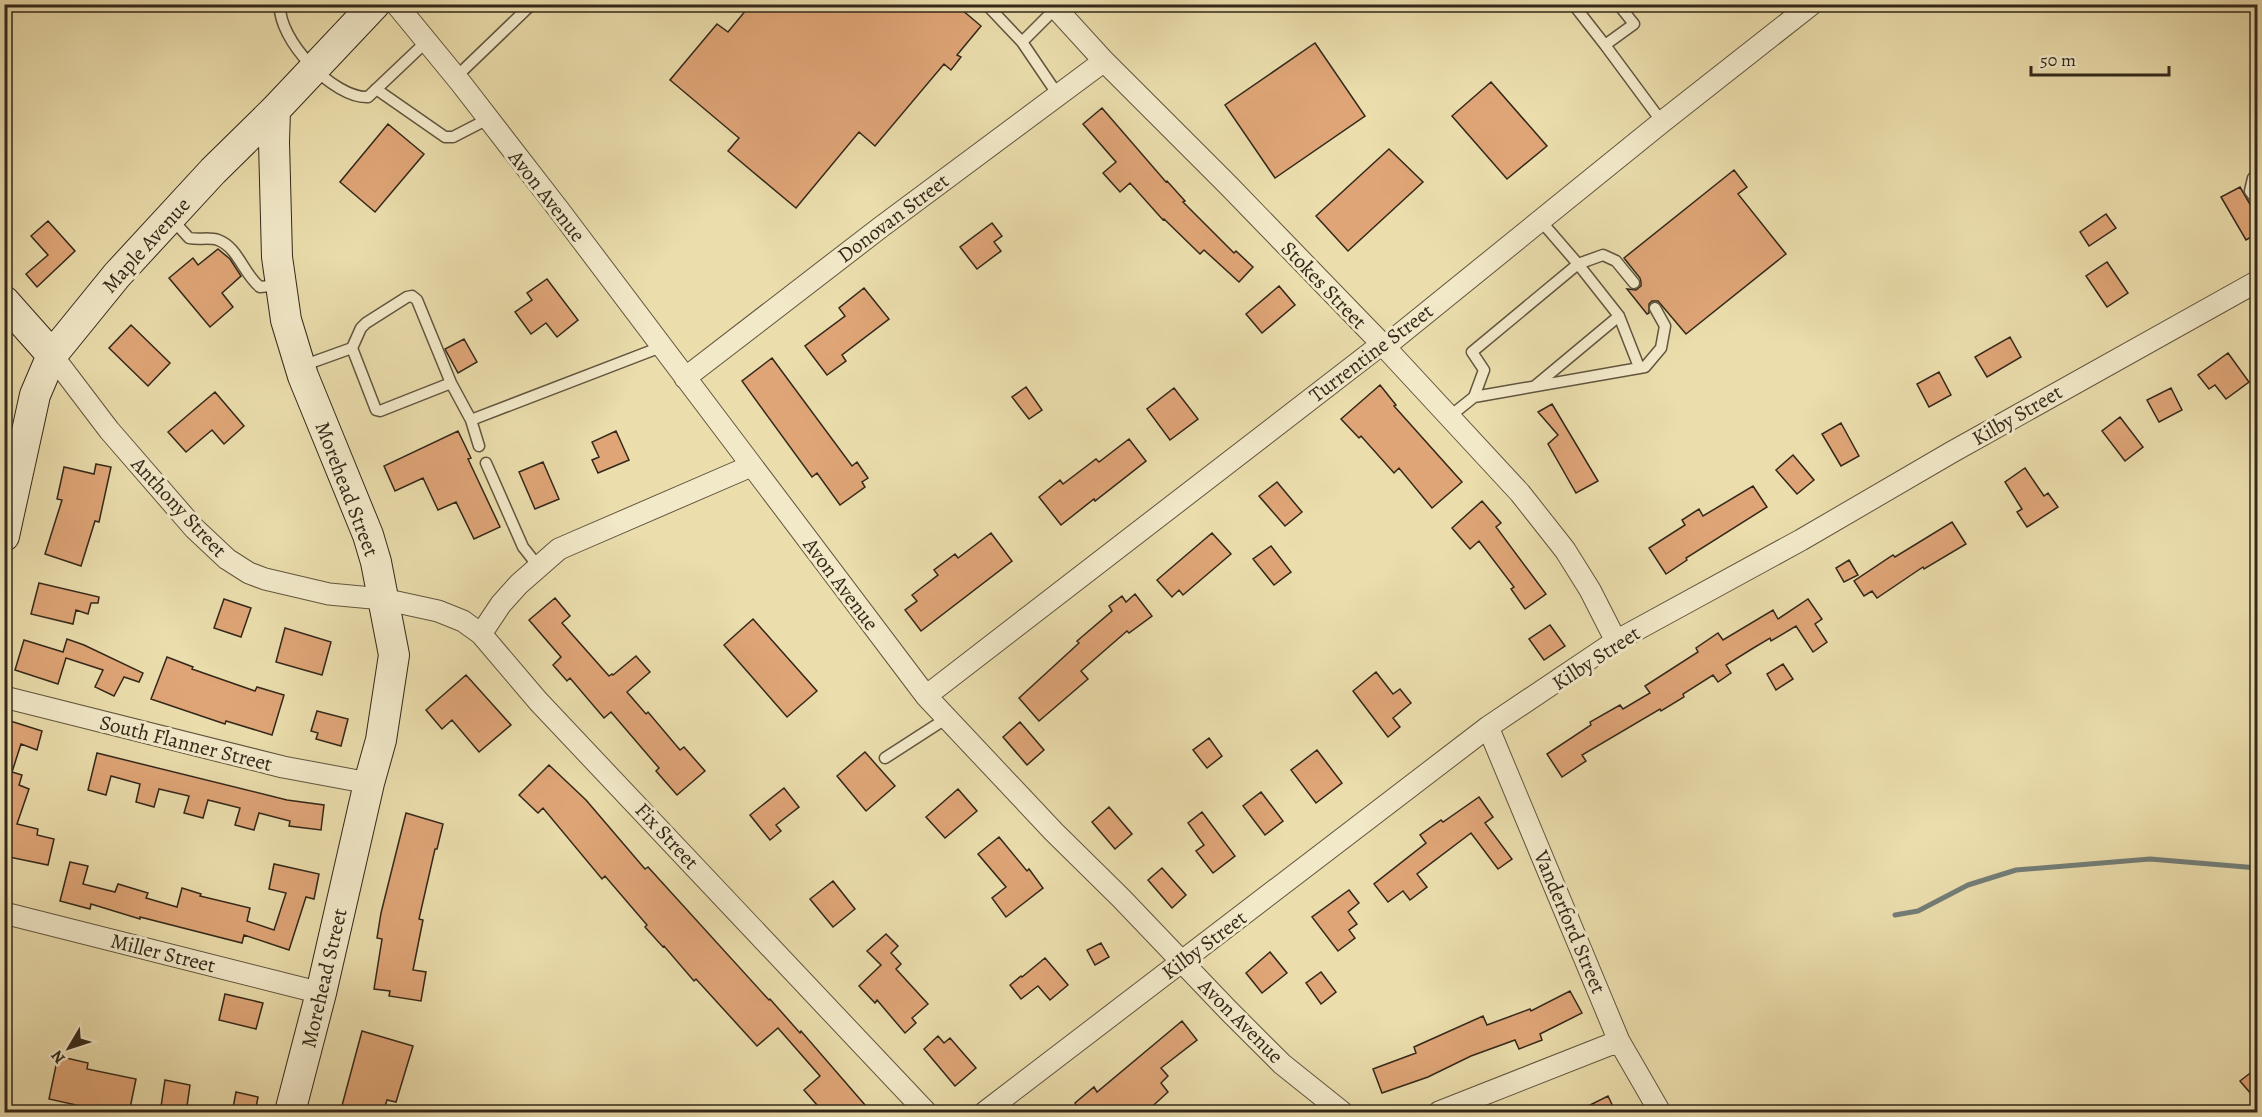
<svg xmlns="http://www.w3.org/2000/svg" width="2262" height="1117" viewBox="0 0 2262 1117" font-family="Alegreya,serif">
<rect width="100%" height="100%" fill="#ebddac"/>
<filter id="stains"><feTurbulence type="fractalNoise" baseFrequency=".00333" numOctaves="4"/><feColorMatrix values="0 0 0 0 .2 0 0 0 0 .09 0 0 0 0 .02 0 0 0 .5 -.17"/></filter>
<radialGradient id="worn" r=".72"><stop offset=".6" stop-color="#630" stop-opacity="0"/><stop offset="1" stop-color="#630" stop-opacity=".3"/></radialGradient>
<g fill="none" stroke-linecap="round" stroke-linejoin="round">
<path stroke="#737e78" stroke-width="5" d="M1895,915L1918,911L1968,885L2016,870L2150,859L2258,868"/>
</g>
<path fill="#dfa577" stroke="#33281a" stroke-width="1.5" d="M751,4H955L981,26L957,55L961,57L951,70L944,64L875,146L859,132L796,208L728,151L739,138L670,80L717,24L728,32Z
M1315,43L1365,116L1275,178L1225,105Z
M1491,82L1547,146L1507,179L1452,116Z
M1102,108L1166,182L1167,181L1185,201L1183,202L1234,253L1236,251L1253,267L1239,282L1204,250L1200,254L1164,219L1163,220L1130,183L1120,192L1103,173L1116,162L1083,124Z
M388,124L424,154L375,212L340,182Z
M1389,149L1423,182L1348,251L1316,216Z
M1734,170L1747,187L1738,194L1786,254L1686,334L1658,301H1652L1649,304V313L1647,314L1627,289L1636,290L1641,286V282L1640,278L1624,258Z
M2240,187L2258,218V233L2246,240L2221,197Z
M2106,214L2116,228L2089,246L2080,232Z
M48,221L75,251L37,287L26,274L48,255L31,236Z
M992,223L1002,236L994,242L1001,251L977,269L960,247Z
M218,249L230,259L241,276L222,293L233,307L210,327L169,278L193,258L198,265Z
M2107,262L2128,293L2107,307L2086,276Z
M547,279L578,320L557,337L546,323L531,334L515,312L532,300L527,293Z
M1279,286L1295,305L1262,333L1246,314Z
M864,288L889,319L842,355L846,361L827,375L805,346L845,316L839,308Z
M131,325L170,363L148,386L109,348Z
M2010,337L2021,357L1987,377L1975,357Z
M464,339L477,362L458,373L445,349Z
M2228,353L2249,382L2226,399L2215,385L2209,389L2198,375Z
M772,358L852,466L857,462L868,478L862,482L865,487L840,505L817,473L812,477L742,381Z
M1939,372L1951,395L1929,407L1917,384Z
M1380,385L1396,405L1394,406L1462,482L1432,508L1399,468L1394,473L1361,436L1359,438L1341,419Z
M1026,387L1042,410L1029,419L1012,397Z
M1174,388L1198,419L1170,440L1147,409Z
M2171,388L2182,410L2159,422L2147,400Z
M215,392L244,426L224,444L212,430L186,452L168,432Z
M1552,404L1598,481L1576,493L1548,444L1558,435L1538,412Z
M2120,417L2143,447L2125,461L2102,431Z
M1841,423L1859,456L1841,466L1822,434Z
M458,431L471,458L468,459L500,527L474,539L456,502L438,510L423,478L395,491L384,466Z
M616,431L629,460L598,473L592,460L599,457L592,442Z
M1129,439L1146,461L1095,501L1094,499L1061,525L1039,497L1060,480L1063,484L1096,459L1099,462Z
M1793,455L1814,480L1797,494L1776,470Z
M543,462L559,499L535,509L519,472Z
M96,464L111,467L99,522L95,521L81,566L45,554L62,500L57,499L64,467L94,474Z
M2025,468L2044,496L2048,493L2058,507L2027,527L2017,512L2022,509L2005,482Z
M1277,482L1302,512L1285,526L1259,496Z
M1753,486L1767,507L1686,558L1687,560L1666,574L1649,548L1685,525L1682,520L1699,509L1703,516Z
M1482,501L1501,523L1496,527L1546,594L1525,609L1511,589L1514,587L1479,541L1470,549L1452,528Z
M1952,522L1966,544L1924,569L1923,567L1877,598L1872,591L1864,596L1854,581L1893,555L1895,557Z
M991,533L1012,561L921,631L905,610L917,601L912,595L938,575L934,570L955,554L958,558Z
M1212,533L1231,554L1183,595L1179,590L1172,597L1157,580Z
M1271,546L1291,572L1274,585L1253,559Z
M1849,560L1858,575L1844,582L1836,568Z
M39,583L99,597L98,603H91L88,614L76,610L73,624L31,614Z
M1135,594L1152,616L1129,633L1127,631L1081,671L1088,679L1039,721L1019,698L1079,643L1077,641L1112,611L1109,606L1122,596L1126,602Z
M555,598L570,616L562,623L609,676L612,674L613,675L636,656L650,672L627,692L646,714L648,712L680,750L684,747L705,771L677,795L656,771L659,768L611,712L604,718L570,678L567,681L553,665L561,657L529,620Z
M224,599L251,608L241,637L214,628Z
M1808,599L1822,619L1815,624L1827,642L1813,652L1796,626L1771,641L1770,638L1755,647L1726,665L1731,673L1718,682L1713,675L1683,694L1684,697L1661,711L1660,709L1582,755L1586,761L1562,777L1547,754L1591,725L1590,722L1620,705L1623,709L1650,693L1645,686L1698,652L1696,648L1718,633L1723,640L1773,610L1778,619Z
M753,619L817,691L787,717L724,645Z
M1550,625L1565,646L1544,660L1529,639Z
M285,628L331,642L322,675L276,662Z
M67,639L84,645L143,673L139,682L124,677L114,696L95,687L103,670L66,658L58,684L15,670L24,640L63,652Z
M167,657L193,667L192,669L255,691L257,687L284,695L272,735L226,721L225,724L151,699Z
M1783,664L1793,679L1776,690L1767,674Z
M1376,672L1393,694L1400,689L1411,703L1393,718L1400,727L1388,737L1353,691Z
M466,675L511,725L479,752L452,720L442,729L426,710Z
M317,711L348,719L341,746L316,739L318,733L311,731Z
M4,719L42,731L37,750L21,744L12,772L22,775L19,785L29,789L17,824L38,829L37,835L54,839L48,865L4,856Z
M1020,722L1044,750L1027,765L1003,737Z
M1209,738L1222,756L1207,768L1193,750Z
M1317,750L1342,783L1316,803L1291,770Z
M865,752L895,786L866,811L837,776Z
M97,753L287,800L324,805L321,830L289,826L290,821L259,813L254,830L235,825L240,808L208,800L203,818L184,813L189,796L159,789L154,807L136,802L140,784L111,776L106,795L88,790Z
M549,765L586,800L645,869L648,867L769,1000L770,999L800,1033L801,1031L872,1113H824L804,1090L820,1076L778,1028L757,1046L696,979L694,981L664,946L663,947L645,927L647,925L605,876L602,879L543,808L538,813L519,795Z
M784,788L799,807L776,825L781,831L770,840L750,815Z
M958,789L977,811L945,838L926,817Z
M1261,792L1283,821L1265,835L1243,806Z
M1479,797L1493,817L1485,823L1512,859L1498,869L1471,833L1417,874L1427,887L1410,900L1403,891L1388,902L1374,884L1426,843L1420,835L1441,820L1443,822Z
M1109,807L1132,834L1115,849L1092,822Z
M1202,812L1235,856L1213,873L1196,851L1204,845L1188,823Z
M406,813L443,824L437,849H435L419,919L423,920L413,970L426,972L421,1001L389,996L390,991L374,989L382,939L377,938L381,913Z
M999,837L1027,871L1029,869L1043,888L1006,917L992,898L1006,887L978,854Z
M70,862L88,866L83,884L115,892L118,884L148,893L146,898L177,907L182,888L201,894L200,896L250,908L247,921L274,930L286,893L269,889L274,864L319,874L314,899L306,897L289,950L244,935L242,943L140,917V919L91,904L90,909L60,901Z
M1162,868L1186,895L1172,908L1148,880Z
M833,881L855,909L833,927L810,899Z
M1349,890L1359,903L1348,912L1357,924L1349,930L1355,938L1338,951L1312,917Z
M886,934L898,946L891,953L901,964L896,969L928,1004L912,1018L916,1023L905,1033L877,1000L875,1003L859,986L881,965L867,951Z
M1101,943L1109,957L1095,965L1087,950Z
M1270,952L1287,973L1262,993L1246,973Z
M1045,958L1068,985L1050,1000L1038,986L1021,999L1010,985L1021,976L1022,977Z
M1321,972L1336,992L1321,1004L1306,983Z
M1570,991L1582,1013L1540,1034L1542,1040L1519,1049L1515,1040L1471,1056L1428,1077L1382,1093L1373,1069L1416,1053L1414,1047L1483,1016L1487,1025L1530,1009L1531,1011Z
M225,994L263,1003L256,1029L219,1020Z
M1182,1021L1197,1040L1161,1068L1168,1076L1161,1083L1168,1092L1145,1113H1079L1075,1103L1094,1087L1097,1092Z
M362,1031L413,1046L396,1102L387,1100L383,1113H340Z
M938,1036L944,1043L950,1038L976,1068L955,1086L924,1049Z
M58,1056L88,1063L87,1069L136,1079L129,1113H102L103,1111L49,1099Z
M2258,1067V1102L2240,1081Z
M165,1080L190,1085L186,1113H160Z
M236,1092L258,1097L255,1113H232Z
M1608,1096L1616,1113H1574Z"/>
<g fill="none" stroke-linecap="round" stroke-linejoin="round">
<defs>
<path id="lane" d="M280,4C277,39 334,99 368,97L427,41
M986,4L1022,42L1055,9
M1573,4L1605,45L1634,24L1618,4
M1022,42L1058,95
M1605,45L1662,122
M456,77L532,4
M376,89L445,137H453L488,119
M2258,173L2253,178L2250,191L2258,202
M171,218L189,238C199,240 210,237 218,240C238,247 244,275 260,287L280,285
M1540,220L1578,264L1603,255L1616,261L1634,283
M352,348L361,328L366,323L407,297L412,296L417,300L451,383
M302,366L352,348L376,410L380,411L451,383L471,420
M1535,386L1619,316L1639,367
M1474,397L1484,370L1472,352L1578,264L1619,316
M1449,417L1474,397L1645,367L1661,348L1665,326L1655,308
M479,446L471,420L661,347
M486,463L523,547L538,566
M885,758L947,718"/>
<path id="street" d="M396,4L460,82L559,210L926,696L1054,832L1121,898L1228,1010L1282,1064L1342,1112
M1052,4L1104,61L1228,185L1382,344L1520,493L1565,550L1590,590L1616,641
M52,355L109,430L194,528L227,559L249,573L265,579L329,594L383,599L438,611L463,621L481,634L538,701L926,1112
M685,378L881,227L1104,61
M481,634L501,604L519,584L559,549L751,466
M926,696L1382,344H1388L1662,122L1812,4
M4,697L283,767L369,783
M1488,727L1619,1041L1660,1112
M4,913L321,993
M985,1112L1488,727L1616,641L1801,540L1952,452L2258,281
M1439,1112L1619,1041"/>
<path id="secondary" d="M275,110L274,142L277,257L286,320L303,376L368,535L376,562L394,655L381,740L369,783L321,993L290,1112
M4,301L52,355
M4,536L35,395L52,355L117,275L213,171L275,110L375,4"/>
</defs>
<use href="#lane" stroke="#61553e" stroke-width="13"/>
<use href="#street" stroke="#61553e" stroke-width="23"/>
<use href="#secondary" stroke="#33281a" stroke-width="32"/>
<use href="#lane" stroke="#f2e9c9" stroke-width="10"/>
<use href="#street" stroke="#f2e9c9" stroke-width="21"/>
<use href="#secondary" stroke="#f2e9c9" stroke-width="30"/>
</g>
<g text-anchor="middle" stroke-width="6" stroke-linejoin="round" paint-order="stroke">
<g font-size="21" fill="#33281a" stroke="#f2e9c9">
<text transform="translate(547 196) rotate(52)" y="7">Avon Avenue</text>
<text transform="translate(893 218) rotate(-37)" y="7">Donovan Street</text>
<text transform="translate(146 245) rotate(-48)" y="7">Maple Avenue</text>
<text transform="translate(1324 285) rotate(46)" y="7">Stokes Street</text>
<text transform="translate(1371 353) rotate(-37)" y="7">Turrentine Street</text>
<text transform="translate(2017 415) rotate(-30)" y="7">Kilby Street</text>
<text transform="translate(347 489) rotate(69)" y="7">Morehead Street</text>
<text transform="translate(179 507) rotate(47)" y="7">Anthony Street</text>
<text transform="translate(841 584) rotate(53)" y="7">Avon Avenue</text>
<text transform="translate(1596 658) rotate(-33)" y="7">Kilby Street</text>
<text transform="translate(186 743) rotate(14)" y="7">South Flanner Street</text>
<text transform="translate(667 836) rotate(47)" y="7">Fix Street</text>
<text transform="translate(1570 922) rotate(67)" y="7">Vanderford Street</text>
<text transform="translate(1204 945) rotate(-37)" y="7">Kilby Street</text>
<text transform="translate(163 953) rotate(14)" y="7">Miller Street</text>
<text transform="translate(324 978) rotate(-77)" y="7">Morehead Street</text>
<text transform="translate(1241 1021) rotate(45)" y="7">Avon Avenue</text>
</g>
</g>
<rect width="2262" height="1117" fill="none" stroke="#ebddac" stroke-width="24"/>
<rect x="6" y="6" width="2250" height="1105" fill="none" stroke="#33281a" stroke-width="3"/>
<rect x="12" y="12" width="2238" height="1093" fill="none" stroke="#33281a" stroke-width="1.5"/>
<g transform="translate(69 1048) rotate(231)" stroke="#f2e9c9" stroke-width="4.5" paint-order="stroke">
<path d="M0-4.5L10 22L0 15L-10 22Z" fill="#33281a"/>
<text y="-9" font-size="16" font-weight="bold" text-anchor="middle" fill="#33281a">N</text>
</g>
<path d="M2031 66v9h138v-9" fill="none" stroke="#33281a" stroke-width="3"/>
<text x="2040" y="66" font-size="18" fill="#33281a" stroke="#f2e9c9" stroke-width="4.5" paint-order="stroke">50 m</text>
<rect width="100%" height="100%" filter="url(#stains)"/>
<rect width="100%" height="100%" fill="url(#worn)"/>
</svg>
